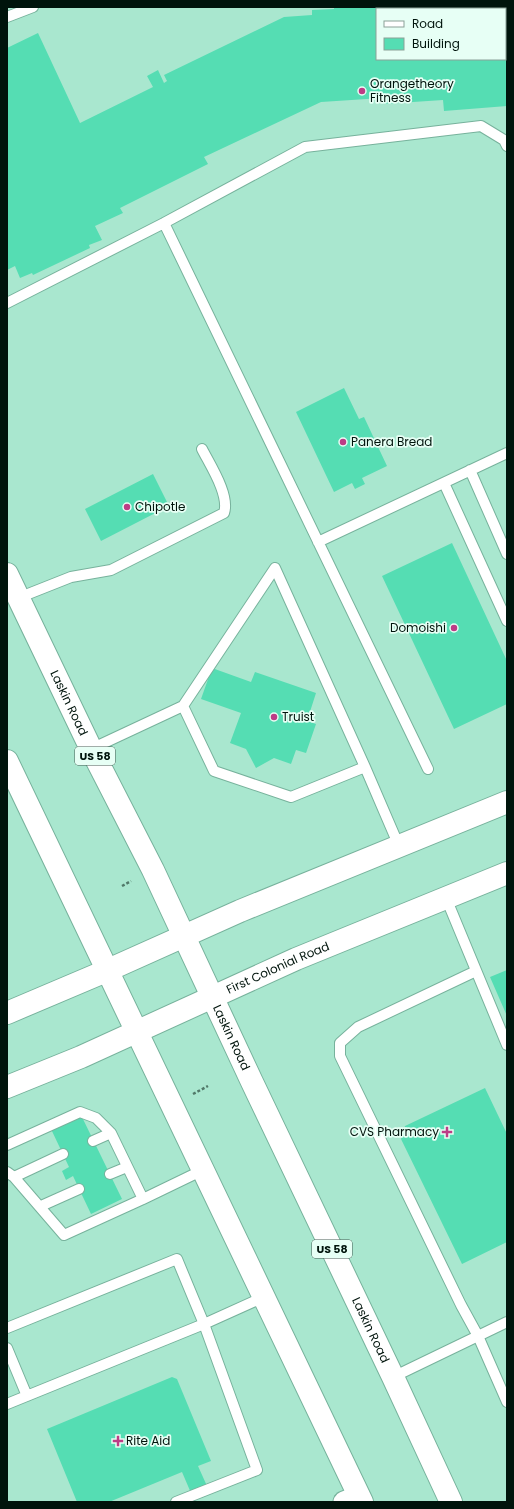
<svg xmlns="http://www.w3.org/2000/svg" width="514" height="1509" viewBox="0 0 514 1509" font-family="Poppins,sans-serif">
<rect width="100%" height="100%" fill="#a9e7cf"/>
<path fill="#55ddb3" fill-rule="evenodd" d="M334,7H507V106L444,111L443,100L383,104L382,98L321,102L204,157L208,164L120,208L123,213L95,226L102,240L89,245L90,248L33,275L32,273L20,278L15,266L7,270V48L38,33L80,123L153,87L147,76L158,70L164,83L167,81L164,75L284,17L312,15V10L334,9ZM377,9H505V59H377Z
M344,388L359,419L364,417L387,466L362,478L365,484L355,489L352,483L334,492L296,412Z
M153,474L169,506L101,541L85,509Z
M452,543L507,661V704L454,729L382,576Z
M212,668L251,682L255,672L316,693L307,721L316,724L306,753L296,750L291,764L274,758L256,768L246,749L230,743L241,713L201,699Z
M507,970V1016L490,977Z
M485,1088L507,1134V1242L462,1264L401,1139L405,1126Z
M81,1115L122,1199L91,1214L73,1176L66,1180L62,1171L69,1167L51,1129Z
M172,1377L177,1379L211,1461L198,1466L207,1486L191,1493L182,1472L109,1502H77L47,1429Z"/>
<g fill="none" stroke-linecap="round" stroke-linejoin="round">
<defs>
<path id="lane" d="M7,17L33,7
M164,223L428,769
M7,303L164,223L305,147L481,126L504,140L507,146
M470,470L507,554
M444,483L507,621
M318,542L507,453
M18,598L71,577L111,570L224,513C230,495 210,465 202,449
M183,706L214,771L291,797L365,767
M91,749L183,706L275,568L365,767L399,846
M446,898L507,1045
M476,971L358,1027L340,1043V1056L461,1305L478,1336L507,1402
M93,1141L111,1133
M7,1145L80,1112L96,1118L111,1133L143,1199L203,1170
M7,1172L14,1177L64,1235L143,1199
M110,1174L127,1167
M14,1177L63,1154
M41,1206L79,1189
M7,1328L177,1259L204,1324L257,1470L176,1502
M7,1348L27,1396
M393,1377L507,1322
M7,1404L204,1324L264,1297"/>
<path id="street" d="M344,1502L359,1496"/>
<g id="secondary">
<path d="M7,1013L106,971L240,911L507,802"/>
<path id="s1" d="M7,1087L81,1057L296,959L507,873"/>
</g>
<g id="primary">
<path id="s2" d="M7,574L91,749L153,870L252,1082L393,1377L451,1502"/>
<path d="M7,761L362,1502"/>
</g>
</defs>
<use href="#lane" stroke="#77b29c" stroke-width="12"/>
<use href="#street" stroke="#77b29c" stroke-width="23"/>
<use href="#secondary" stroke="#77b29c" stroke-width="24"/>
<use href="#primary" stroke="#77b29c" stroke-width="24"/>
<path stroke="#517969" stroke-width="2.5" stroke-dasharray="3 2" stroke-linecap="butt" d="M122,886L131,881
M193,1094L208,1086"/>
<use href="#lane" stroke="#fff" stroke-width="10"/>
<use href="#street" stroke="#fff" stroke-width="21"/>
<use href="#secondary" stroke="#fff" stroke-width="22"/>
<use href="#primary" stroke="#fff" stroke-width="22"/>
</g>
<g fill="#bd3c86" stroke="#e7fff5" stroke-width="1.5">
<circle cx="362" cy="91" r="4"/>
<circle cx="343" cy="442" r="4"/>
<circle cx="127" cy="507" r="4"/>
<circle cx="454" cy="628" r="4"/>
<circle cx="274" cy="717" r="4"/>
<path d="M445 1126h4v4h4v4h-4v4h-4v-4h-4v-4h4z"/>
<path d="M116 1435h4v4h4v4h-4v4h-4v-4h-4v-4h4z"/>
</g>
<g text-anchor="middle" stroke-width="3.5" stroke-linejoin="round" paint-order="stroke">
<g fill="#e7fff5" stroke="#455a52" stroke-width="1">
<rect x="75" y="747" width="40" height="18" rx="3"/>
<rect x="312" y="1240" width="40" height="18" rx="3"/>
</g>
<g font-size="11" font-weight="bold" fill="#00140c">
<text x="95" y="760">US 58</text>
<text x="332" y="1253">US 58</text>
</g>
<g font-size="12" fill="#00140c" stroke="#e7fff5" text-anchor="start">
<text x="370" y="88">Orangetheory<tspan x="370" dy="14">Fitness</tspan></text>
<text x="351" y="446">Panera Bread</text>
<text x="135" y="511">Chipotle</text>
<text x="446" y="632" text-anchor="end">Domoishi</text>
<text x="282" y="721">Truist</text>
<text x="439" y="1136" text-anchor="end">CVS Pharmacy</text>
<text x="126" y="1445">Rite Aid</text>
</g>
<g font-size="12" fill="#00140c" stroke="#e7fff5">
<text dy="4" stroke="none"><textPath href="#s2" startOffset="143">Laskin Road</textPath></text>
<text dy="4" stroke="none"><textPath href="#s1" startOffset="296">First Colonial Road</textPath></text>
<text dy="4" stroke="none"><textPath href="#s2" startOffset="515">Laskin Road</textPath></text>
<text dy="4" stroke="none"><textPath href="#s2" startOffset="839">Laskin Road</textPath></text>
</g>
</g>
<rect width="514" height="1509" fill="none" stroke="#00140c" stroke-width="16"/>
<rect x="376" y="8" width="130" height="52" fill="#e7fff5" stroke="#8ba198"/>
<rect x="384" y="21" width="20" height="6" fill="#ffffff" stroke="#8ba198"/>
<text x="412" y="28" font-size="12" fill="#00140c">Road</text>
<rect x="384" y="38" width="20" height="12" fill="#55ddb3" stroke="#8ba198"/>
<text x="412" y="48" font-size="12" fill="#00140c">Building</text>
</svg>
